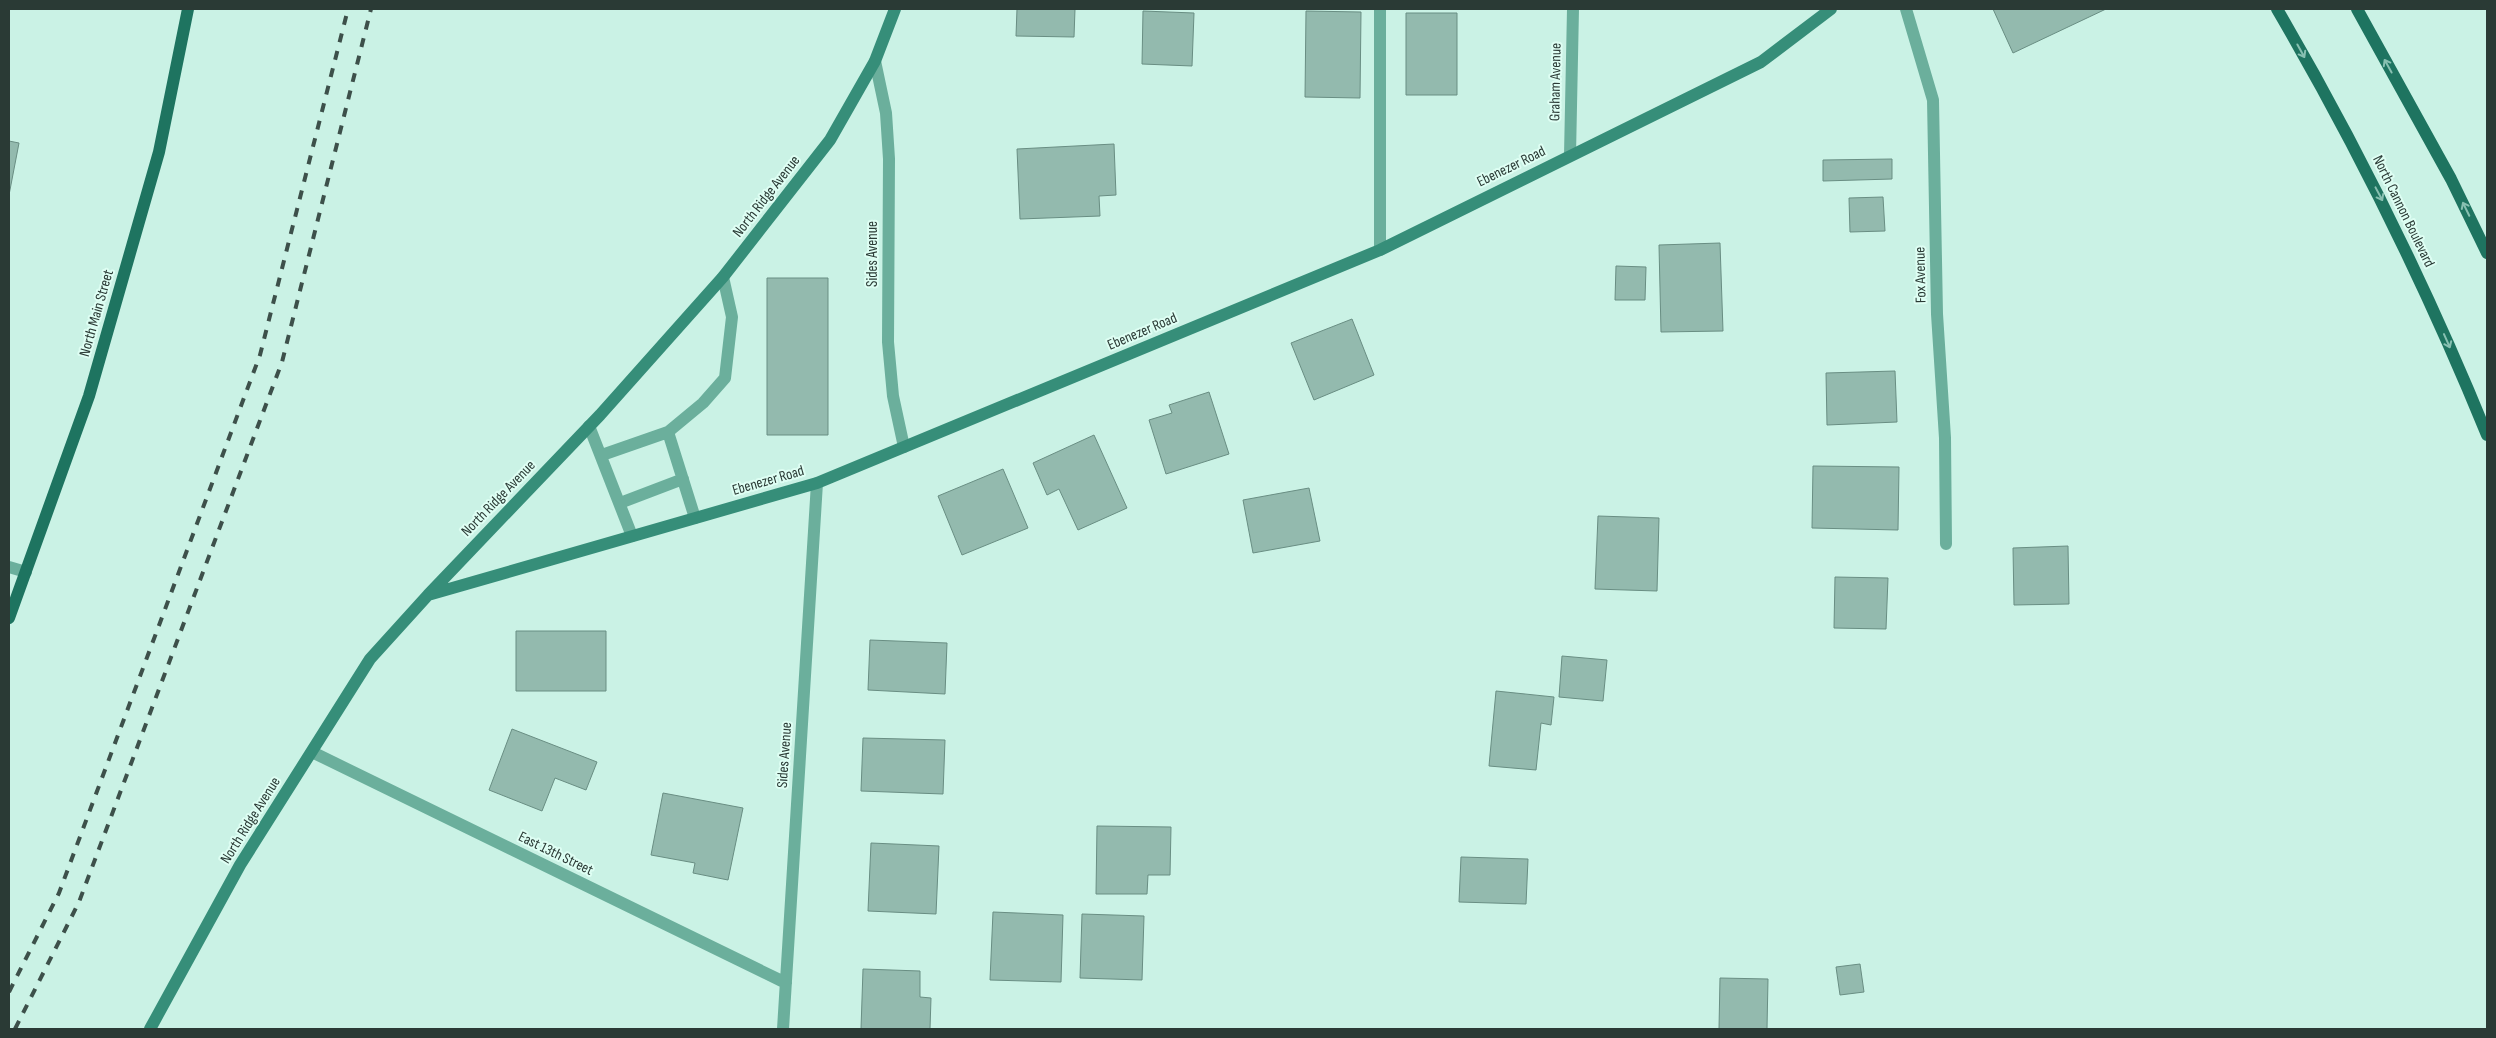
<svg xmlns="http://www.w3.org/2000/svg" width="2496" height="1038" viewBox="0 0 2496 1038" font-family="'Sofia Sans Condensed',sans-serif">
<rect width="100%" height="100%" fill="#caf2e5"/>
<path fill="#93baae" stroke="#698e83" d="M1017,9H1075L1074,37L1016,36Z
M1993,9H2106L2013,53Z
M1143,11L1194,13L1192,66L1142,64Z
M1306,11L1361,12L1360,98L1305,97Z
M1406,13H1457V95H1406Z
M9,141L19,143L9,195Z
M1114,144L1116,195L1099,196L1100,216L1020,219L1017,149Z
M1892,159V179L1823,181V160Z
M1883,197L1885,231L1850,232L1849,198Z
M1720,243L1723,331L1661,332L1659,245Z
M1616,266L1646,267L1645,300H1615Z
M767,278H828V435H767Z
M1352,319L1374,375L1314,400L1291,343Z
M1895,371L1897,422L1827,425L1826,373Z
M1209,392L1229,454L1166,474L1149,420L1172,413L1169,405Z
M1094,435L1127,508L1078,530L1059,489L1047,495L1033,463Z
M1813,466L1899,467L1898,530L1812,528Z
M1003,469L1028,528L962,555L938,496Z
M1309,488L1320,541L1253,553L1243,500Z
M1598,516L1659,518L1657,591L1595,589Z
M2068,546L2069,604L2014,605L2013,548Z
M1835,577L1888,578L1886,629L1834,628Z
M516,631H606V691H516Z
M870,640L947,643L945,694L868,690Z
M1562,656L1607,660L1603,701L1559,697Z
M1496,691L1554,697L1551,725L1541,723L1536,770L1489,766Z
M512,729L597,762L586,790L555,778L542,811L489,790Z
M863,738L945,740L943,794L861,791Z
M663,793L743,808L728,880L693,873L695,863L651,855Z
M1097,826L1171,827L1170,875H1148L1147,894H1096Z
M871,843L939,846L936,914L868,911Z
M1461,857L1528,859L1526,904L1459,902Z
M993,912L1063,915L1061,982L990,980Z
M1082,914L1144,916L1142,980L1080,978Z
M1860,964L1864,992L1840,995L1836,967Z
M863,969L920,971V997L931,998L930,1029H861Z
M1720,978L1768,979L1767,1029H1719Z"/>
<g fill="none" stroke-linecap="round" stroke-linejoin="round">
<path stroke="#6baf9c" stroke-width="12" d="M1380,9V250
M875,61L886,113L889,159L888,342L893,396L904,447
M589,426L632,536
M602,455L668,432
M620,503L683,479
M695,518L668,432L703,403L725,378L732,317L723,277
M9,567L26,572"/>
<path stroke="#6baf9c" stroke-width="12" d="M1906,9L1933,100L1937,314L1945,438L1946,544
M1570,155L1573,9
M312,752L786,983
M783,1029L817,483"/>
<path stroke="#368e79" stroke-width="12" d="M428,595L817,483L1380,250L1761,62L1831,9
M150,1029L240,865L370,659L428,595L600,415L723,277L830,140L875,61L895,9"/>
<path stroke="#1e7460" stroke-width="12" d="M2277,9C2357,146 2427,288 2487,435
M2357,9L2451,179L2487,253
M9,618L89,396L159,152L188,9"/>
<path stroke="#3d504a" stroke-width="4" stroke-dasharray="9 9" stroke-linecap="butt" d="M9,992L59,893L260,355L348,9
M15,1029L79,902L282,362L371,9"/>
</g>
<defs><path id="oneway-shaft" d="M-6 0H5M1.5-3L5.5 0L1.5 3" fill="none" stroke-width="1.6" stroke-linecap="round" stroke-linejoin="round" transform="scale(1.25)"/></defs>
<g stroke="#88c0b1">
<use href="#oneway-shaft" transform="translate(2301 51) rotate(61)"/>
<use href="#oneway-shaft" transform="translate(2388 66) rotate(-119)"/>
<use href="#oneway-shaft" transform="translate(2379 194) rotate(62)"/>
<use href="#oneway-shaft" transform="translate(2466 209) rotate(-116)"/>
<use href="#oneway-shaft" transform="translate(2447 341) rotate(66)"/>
</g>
<g text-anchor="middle" stroke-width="4" stroke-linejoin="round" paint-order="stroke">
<g font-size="15" fill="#2a3a35" stroke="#defef3">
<text transform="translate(1555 82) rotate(-89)" y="5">Graham Avenue</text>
<text transform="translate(1511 166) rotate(-26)" y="5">Ebenezer Road</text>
<text transform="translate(766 196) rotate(-52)" y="5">North Ridge Avenue</text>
<text transform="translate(2404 211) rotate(64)" y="5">North Cannon Boulevard</text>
<text transform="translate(872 254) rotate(-90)" y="5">Sides Avenue</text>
<text transform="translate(1920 275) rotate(-91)" y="5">Fox Avenue</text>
<text transform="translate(96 313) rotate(-74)" y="5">North Main Street</text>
<text transform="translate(1142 331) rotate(-23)" y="5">Ebenezer Road</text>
<text transform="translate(768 480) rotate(-16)" y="5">Ebenezer Road</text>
<text transform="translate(498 498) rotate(-46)" y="5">North Ridge Avenue</text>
<text transform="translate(784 755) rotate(-86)" y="5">Sides Avenue</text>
<text transform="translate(250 820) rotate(-58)" y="5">North Ridge Avenue</text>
<text transform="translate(556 853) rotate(26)" y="5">East 13th Street</text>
</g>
</g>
<rect width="2496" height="1038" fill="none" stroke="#2a3a35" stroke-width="20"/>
</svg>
